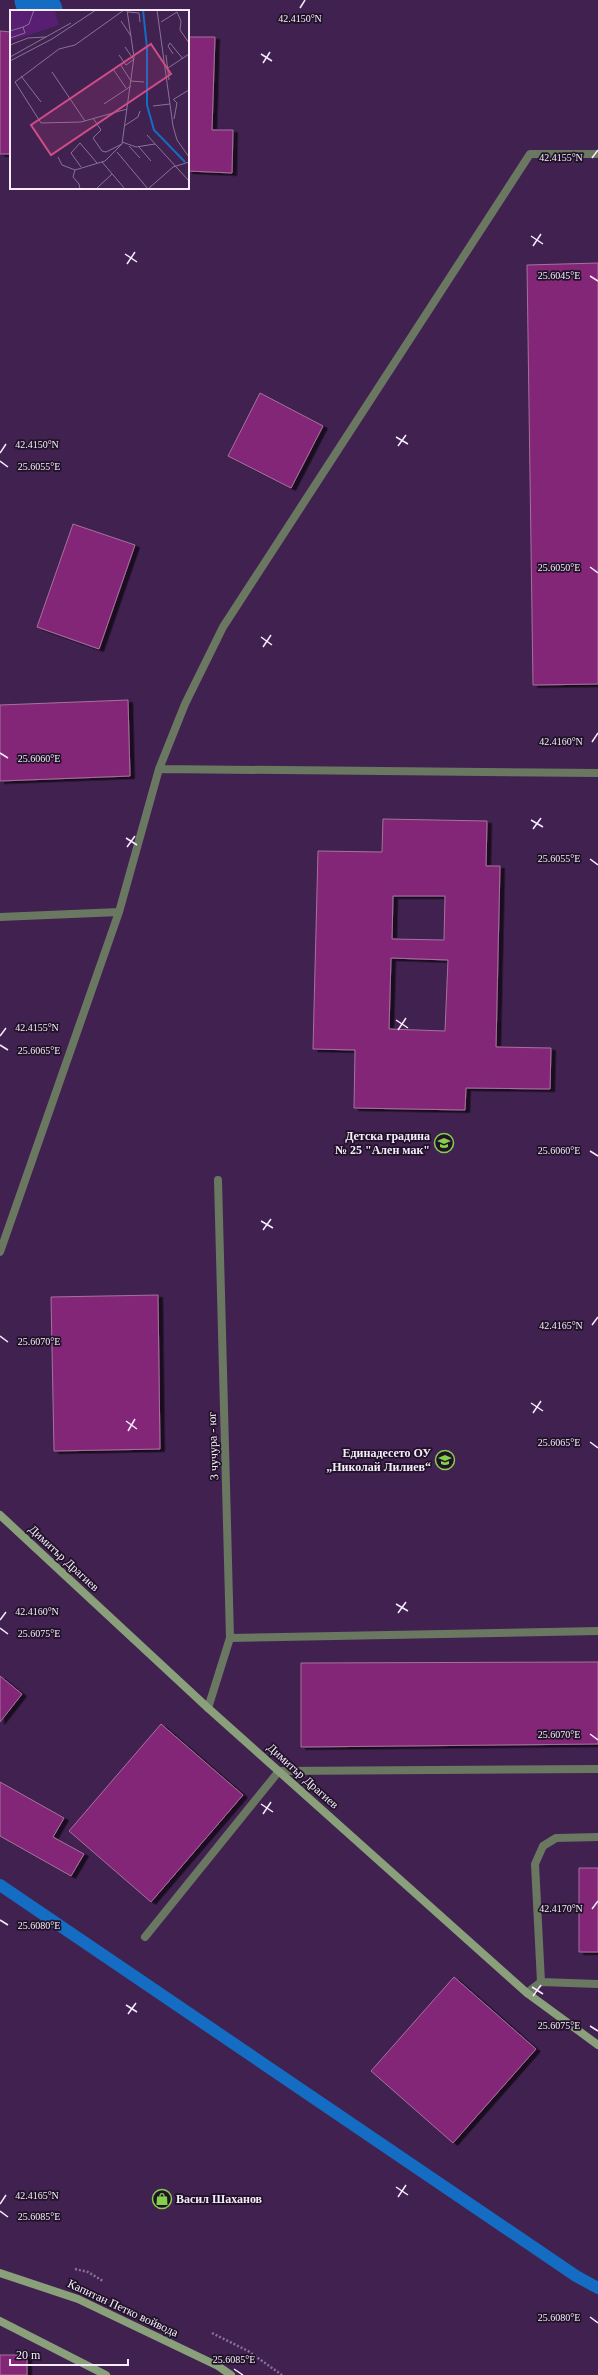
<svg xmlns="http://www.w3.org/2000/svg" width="598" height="2375" viewBox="0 0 598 2375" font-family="'Times New Roman',serif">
<defs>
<filter id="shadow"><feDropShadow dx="4.5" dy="2.5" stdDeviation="0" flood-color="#0009"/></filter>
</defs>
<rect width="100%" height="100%" fill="#412150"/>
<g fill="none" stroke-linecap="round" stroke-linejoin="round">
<path stroke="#146cc3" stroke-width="12" d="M0,1885L576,2276L598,2288"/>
<path stroke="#146cc3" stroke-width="41" d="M35,0L42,11"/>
</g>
<path fill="#832777" stroke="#a6719c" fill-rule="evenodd" filter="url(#shadow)" d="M0,31L11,32V154H0Z
M188,37H215L212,130H233L232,173L188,171Z
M598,263V684L533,685L527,265Z
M260,393L323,426L291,488L228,456Z
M73,524L135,545L99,649L37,627Z
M128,700L130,776L0,781V705Z
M383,819L487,821L486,866H500L496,1047L551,1048L550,1089L466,1088L465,1110L354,1108L355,1050L313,1049L318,851L382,852ZM393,896H445L444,940L392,939ZM391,958L448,960L445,1031L389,1029Z
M158,1295L160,1449L54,1451L51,1297Z
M598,1662V1744L301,1747V1663Z
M0,1676L22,1694L0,1722Z
M161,1724L243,1795L151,1902L69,1831Z
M0,1782L64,1818L53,1837L84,1854L71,1876L0,1836Z
M579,1868H598V1952H579Z
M454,1977L536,2049L453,2143L371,2071Z
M0,2355H27V2375H0Z"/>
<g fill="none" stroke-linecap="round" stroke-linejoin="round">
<path stroke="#897195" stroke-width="2.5" stroke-dasharray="2 2" stroke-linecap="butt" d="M75,2269L88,2272L103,2281
M212,2333L248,2351L282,2375"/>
<path stroke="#6a7861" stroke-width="8" d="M230,1638L598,1631
M208,1708L230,1638L218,1180
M145,1937L279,1771L598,1769
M541,1982L535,1864L543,1846L556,1838L598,1837
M527,1993L541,1982L598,1984"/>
<path stroke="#6a7861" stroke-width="8" d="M159,769L598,773
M0,917L119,912
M0,1252L119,912L159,769L185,704L223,627L530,154H598"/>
<path stroke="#89a07a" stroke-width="8" d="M0,1515L208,1708L527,1993L598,2045
M0,2273L78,2299L218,2366L231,2375
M0,2321L106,2375"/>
</g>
<path fill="none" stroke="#f7ecfe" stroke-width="1.5" d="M300,8L305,0M261,54L272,61M263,63L270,52M592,158L598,150M531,236L543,244M533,246L541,234M125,254L137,262M127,264L135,252M590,276L598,281M396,437L408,444M398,446L406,435M0,453L6,444M0,461L8,467M590,567L598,573M261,637L272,645M263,647L271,635M592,742L598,733M0,753L8,758M531,820L543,827M533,829L541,818M126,838L137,845M127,847L135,836M590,859L598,865M396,1020L408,1028M398,1030L406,1018M0,1036L6,1028M0,1045L8,1050M590,1151L598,1156M261,1221L273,1228M263,1230L271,1219M592,1325L598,1317M0,1336L8,1342M531,1403L543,1411M533,1413L541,1401M126,1421L137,1429M128,1431L135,1419M590,1442L598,1448M396,1604L408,1611M398,1613L406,1602M0,1620L6,1612M0,1628L8,1634M590,1734L598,1740M261,1804L273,1812M263,1814L271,1802M592,1909L598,1901M0,1920L8,1925M532,1987L543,1994M533,1996L541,1985M126,2005L137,2012M128,2014L136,2003M590,2026L598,2031M396,2187L408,2195M398,2197L406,2185M0,2204L6,2195M0,2211L8,2217M590,2317L598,2323M234,2369L243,2375"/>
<defs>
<symbol id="school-ring" viewBox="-11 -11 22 22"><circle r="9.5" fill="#201227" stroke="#86cf4b" stroke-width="1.5"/><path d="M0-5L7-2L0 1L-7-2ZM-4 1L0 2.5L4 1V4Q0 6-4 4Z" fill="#86cf4b"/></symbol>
<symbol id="shop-ring" viewBox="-11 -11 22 22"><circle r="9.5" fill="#201227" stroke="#86cf4b" stroke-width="1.5"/><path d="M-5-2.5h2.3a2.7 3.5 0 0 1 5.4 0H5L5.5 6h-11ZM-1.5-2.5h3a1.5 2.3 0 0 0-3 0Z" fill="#86cf4b"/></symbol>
</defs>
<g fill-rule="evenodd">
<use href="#school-ring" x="433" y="1132" width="22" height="22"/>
<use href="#school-ring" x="434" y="1449" width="22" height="22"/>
<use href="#shop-ring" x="151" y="2188" width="22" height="22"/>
</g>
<g text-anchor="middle" stroke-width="3.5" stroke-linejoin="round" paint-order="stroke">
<g font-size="12" font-weight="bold" fill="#f7ecfe" stroke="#201227" text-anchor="end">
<text x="430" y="1140">Детска градина<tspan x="430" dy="14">№ 25 "Ален мак"</tspan></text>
<text x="431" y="1457">Единадесето ОУ<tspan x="431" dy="14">„Николай Лилиев“</tspan></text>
<text x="176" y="2203" text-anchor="start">Васил Шаханов</text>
</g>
<g font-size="12" fill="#f7ecfe" stroke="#201227">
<text transform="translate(213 1446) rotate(-92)" y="4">3 чучура - юг</text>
<text transform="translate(64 1558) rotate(43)" y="4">Димитър Драгиев</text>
<text transform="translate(303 1776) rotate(42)" y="4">Димитър Драгиев</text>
<text transform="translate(123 2308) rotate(25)" y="4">Капитан Петко войвода</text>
</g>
</g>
<g transform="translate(10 10)">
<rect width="179" height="179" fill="#412150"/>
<path d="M0,0H47L45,3L49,15L1,31Z" fill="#581e72"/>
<path fill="none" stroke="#146cc3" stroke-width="2" d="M133,0L137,38V95L144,120L175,152"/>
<path fill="none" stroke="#8a7296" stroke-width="1" d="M114,0L65,35L49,39L5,72L31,113L71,112L117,99M147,0L163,116L167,130L179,147M118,2L129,3L130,12M111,11L121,26M151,12L167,2L171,11L170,20L179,33M13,17L19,14L24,0M0,21L13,17L15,23L0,28M0,35L18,28L36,27M115,37L124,50M163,44L158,36L160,33L173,49M109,45L116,55L123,50M156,45L159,70M0,47L61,13M0,51L42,29L86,0M110,54L121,71L134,72M158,58L179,44M103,59L116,78M42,62L75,111M11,66L31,92M163,89L167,93L164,109M164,89L179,80M94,94L121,76M143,96L160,94M83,108L91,120L83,128L92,141L96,142L112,134M114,116L128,107L130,101M137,125L179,171M112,132L126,137L145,134M119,136L130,148M129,137L141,151M107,142L138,179M48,147L52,155L65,160M92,152L115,179M71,157L61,143L70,133L87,153M65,160L95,151L112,134L124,47L117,0M65,160L63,167L69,174L70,179M86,179L102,164M138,179L163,157L179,152"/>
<path fill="#cf4d84" fill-opacity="0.15" stroke="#cf4d84" stroke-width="2" d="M141,34L161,64L41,145L21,115Z"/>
<rect width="179" height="179" fill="none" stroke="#f7ecfe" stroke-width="2"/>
</g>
<g font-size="10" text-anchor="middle" fill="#f7ecfe" stroke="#201227" stroke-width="3.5" stroke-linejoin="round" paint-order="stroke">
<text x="300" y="22">42.4150°N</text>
<text x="561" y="161">42.4155°N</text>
<text x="559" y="279">25.6045°E</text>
<text x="37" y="448">42.4150°N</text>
<text x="39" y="470">25.6055°E</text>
<text x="559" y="571">25.6050°E</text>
<text x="561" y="745">42.4160°N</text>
<text x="39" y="762">25.6060°E</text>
<text x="559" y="862">25.6055°E</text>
<text x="37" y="1031">42.4155°N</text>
<text x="39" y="1054">25.6065°E</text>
<text x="559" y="1154">25.6060°E</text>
<text x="561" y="1329">42.4165°N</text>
<text x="39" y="1345">25.6070°E</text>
<text x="559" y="1446">25.6065°E</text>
<text x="37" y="1615">42.4160°N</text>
<text x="39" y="1637">25.6075°E</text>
<text x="559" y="1738">25.6070°E</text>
<text x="561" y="1912">42.4170°N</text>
<text x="39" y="1929">25.6080°E</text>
<text x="559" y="2029">25.6075°E</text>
<text x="37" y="2199">42.4165°N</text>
<text x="39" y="2220">25.6085°E</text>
<text x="559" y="2321">25.6080°E</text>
<text x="234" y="2363">25.6085°E</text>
</g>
<path d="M10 2359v6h118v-6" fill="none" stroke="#f7ecfe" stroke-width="2"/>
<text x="16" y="2359" font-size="12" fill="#f7ecfe" stroke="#201227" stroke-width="3" paint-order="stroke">20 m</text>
</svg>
